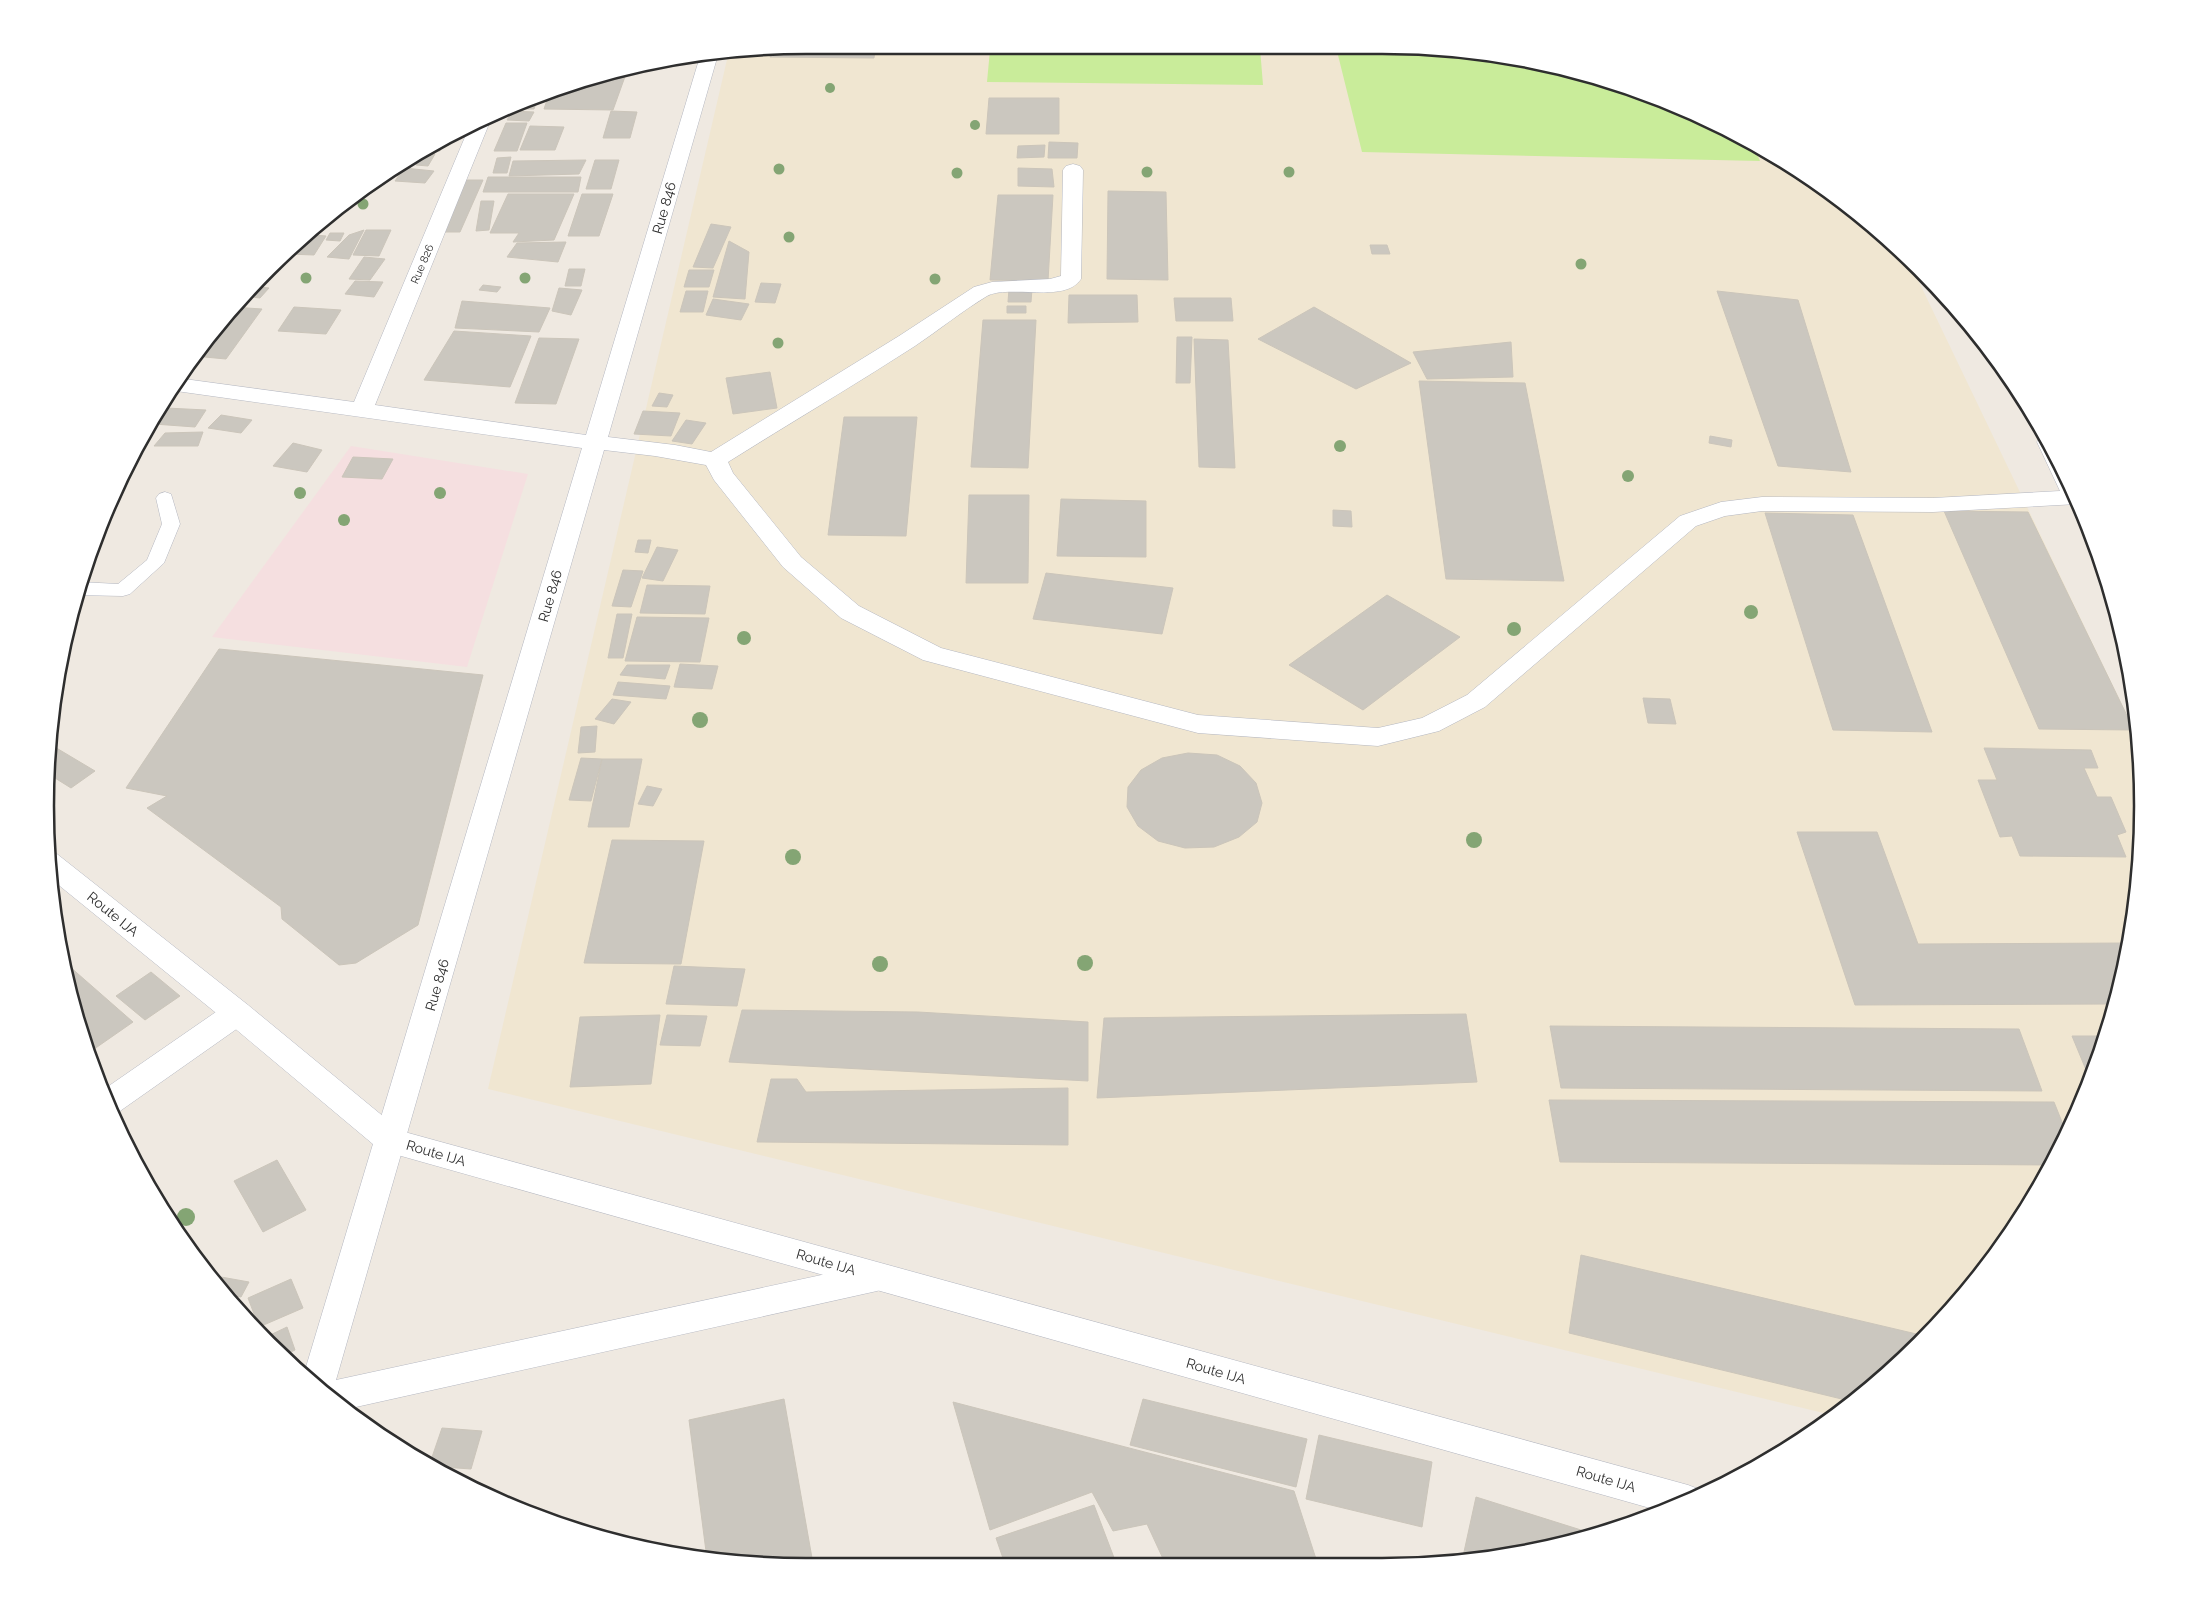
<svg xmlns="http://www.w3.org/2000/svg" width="2188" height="1612" viewBox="0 0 2188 1612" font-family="Raleway,sans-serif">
<rect width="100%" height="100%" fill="#efe9e1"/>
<path fill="#f0e6d1" d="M1431,47L1579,71L1718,123L1805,173L1907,257L2139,740L2141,757L2136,906L2103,1051L2041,1187L1954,1308L1845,1410L1836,1416L488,1089L729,51Z"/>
<path fill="#f5dfe0" d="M351,446L528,474L467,667L212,637Z"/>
<path fill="#c9ec9a" d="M1336,47H1431L1579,71L1718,123L1752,143L1760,161L1362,152Z
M1260,48L1263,85L987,82L990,50Z"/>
<path fill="#cbc7bf" stroke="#cbc5ba" d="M875,50L874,58L770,57L771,51Z
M609,71H627L613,110L544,109L550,91Z
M539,95L534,109H514L516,102Z
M989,98H1059V134H986Z
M512,111L534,112L529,121L507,120Z
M611,111L637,112L630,138H603Z
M506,123H527L517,151H494Z
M530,126L564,127L555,150H520Z
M1049,142L1078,143L1077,158H1048Z
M1045,145L1044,157L1017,158L1018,146Z
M428,146H442L440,151H426Z
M424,153L435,154L428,166L416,165Z
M417,154L411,165H401L416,154Z
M511,157L507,173H493L497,158Z
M586,160L579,174L509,176L513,161Z
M595,160H619L611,189H586Z
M404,168L434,171L425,183L395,181Z
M1018,168L1052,169L1054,187L1018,186Z
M488,177H581L578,192H483Z
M459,180H483L460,232H437Z
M1108,191L1166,192L1168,280L1107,279Z
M508,194H574L554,240L513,242L519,233H490Z
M582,194H613L599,236H568Z
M998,195H1053L1048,281L990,280Z
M481,201H494L489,230L476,231Z
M711,224L731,227L713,268L693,267Z
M364,230L349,259L327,257L349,235Z
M366,230H391L379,256L353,255Z
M330,233H344L340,241L326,240Z
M304,234L326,236L314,255L288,254Z
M729,241L749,252L745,299L713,297Z
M566,242L558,262L507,257L517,243Z
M1370,245H1387L1390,254H1372Z
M364,257L385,259L370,280L349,279Z
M569,269H585L581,286H565Z
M268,270H274L265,283L256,282Z
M689,270H714L709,287H684Z
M355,281L383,282L374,297L345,294Z
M761,283L781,284L775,303L755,302Z
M483,285L501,287L497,292L479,290Z
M252,286L269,288L260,298L242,296Z
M559,288L582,290L571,315L552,311Z
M1009,289H1032L1031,302H1008Z
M686,291H708L703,312H680Z
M1717,291L1798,300L1851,472L1778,466Z
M1069,295H1137L1138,322L1068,323Z
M1174,298H1231L1233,321H1176Z
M713,299L749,304L741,320L706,315Z
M462,301L550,308L539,332L455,328Z
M1007,306H1026V313H1007Z
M232,307L262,309L226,359L194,356Z
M294,307L341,310L326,334L278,331Z
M1314,307L1411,363L1356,389L1258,339Z
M983,320H1036L1028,468L971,467Z
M454,331L531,336L510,387L424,380Z
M1177,337H1192L1190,383H1176Z
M539,338L579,339L556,404L515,403Z
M1194,339L1228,340L1235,468L1199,467Z
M1511,342L1513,377L1427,379L1413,352Z
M770,372L777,408L733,414L726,378Z
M1419,381L1525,383L1564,581L1446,579Z
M659,393L673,395L667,407L652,406Z
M166,408L206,410L195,427L154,424Z
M643,411L680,413L671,436L634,434Z
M221,415L252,420L241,433L208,428Z
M844,417H917L906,536L828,535Z
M686,420L706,423L692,444L672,441Z
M203,432L198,446H154L165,433Z
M1710,436L1732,440L1731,447L1709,443Z
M293,443L322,450L307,472L273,466Z
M353,457L393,459L382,479L342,477Z
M969,495H1029L1028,583H966Z
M1061,499L1146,501V557L1057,556Z
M1333,510L1351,511L1352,527L1333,526Z
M1944,511L2028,512L2134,730L2039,729Z
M1765,513L1853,515L1932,732L1833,730Z
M638,540H651L648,553L635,552Z
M657,547L678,550L663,581L642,578Z
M623,570L643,571L631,607L612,606Z
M1046,573L1173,588L1162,634L1033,619Z
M647,585L710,586L705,614L640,613Z
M1387,595L1460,637L1363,710L1289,665Z
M617,614H632L623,658H608Z
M637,617L709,618L700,662L625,661Z
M219,649L483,675L418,925L356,963L339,965L282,919L281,907L147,808L167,796L126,788Z
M680,664L718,666L712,689L674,687Z
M627,665H670L665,679L620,675Z
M618,682L670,686L666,699L613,695Z
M1643,698L1670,699L1676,724L1648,723Z
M612,699L631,702L614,724L595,719Z
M597,726L595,752L578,753L581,727Z
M48,743L95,771L71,788L47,773Z
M1984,748L2091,750L2098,768H2084L2097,797H2111L2126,832L2117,835L2126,857L2020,856L2012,836L2000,837L1978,780H1997Z
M1188,753L1217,755L1240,766L1256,783L1262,803L1257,822L1239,837L1214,847L1185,848L1158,841L1138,826L1127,807L1128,787L1141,770L1162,758Z
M581,758L602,759L591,801L569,800Z
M602,759H642L629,827H588Z
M647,786L662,789L653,806L638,804Z
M1797,832H1877L1918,944L2128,943L2113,1004L1855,1005Z
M612,840L704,841L681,964L584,963Z
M61,959L133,1022L87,1054L85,1051Z
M674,966L745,969L737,1006L666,1004Z
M151,972L180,996L145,1020L116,996Z
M742,1010L918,1012L1088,1022V1081L729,1062Z
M1466,1014L1477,1082L1097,1098L1104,1018Z
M660,1015L651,1084L570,1087L580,1017Z
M667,1015L707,1016L700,1046L660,1045Z
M1550,1026L2019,1029L2042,1091L1561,1088Z
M2072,1036H2106L2103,1051L2091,1077H2089Z
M771,1079H797L806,1092L1068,1088V1145L757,1142Z
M1549,1100L2054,1102L2066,1132L2051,1165L1560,1162Z
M277,1160L306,1210L263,1232L234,1181Z
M1581,1255L1925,1336L1854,1402L1569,1333Z
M221,1277L249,1282L241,1297L226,1294L217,1285Z
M291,1279L303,1308L259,1327L248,1298Z
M287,1327L295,1350L283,1356L266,1337Z
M784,1399L812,1558L782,1565H756L707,1559L689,1420Z
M1143,1399L1307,1439L1296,1487L1130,1445Z
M953,1402L1294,1491L1317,1562L1165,1563L1147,1524L1113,1531L1092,1492L990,1530Z
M442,1428L482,1431L471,1469L429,1466Z
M1319,1435L1432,1462L1422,1527L1306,1499Z
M1476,1497L1597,1535L1579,1541L1482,1560L1462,1561Z
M1094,1505L1116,1563L1005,1564L996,1538Z"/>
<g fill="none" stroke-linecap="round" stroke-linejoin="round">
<defs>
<path id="lane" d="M165,492L171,494L180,524L164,563L130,594L123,596L76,595L80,582L118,584L147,560L162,524L156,498L159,494Z"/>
<path id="street" d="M719,51L608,437L675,445L711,452L899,336L974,287L992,282L1050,279L1061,276L1063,170L1066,166L1073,164L1080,166L1083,170L1081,279C1065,304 1009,284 987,296C962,311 939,330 915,346C853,386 790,423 728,462L733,473L801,557L859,606L941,648L1198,715L1378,728L1422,718L1467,695L1680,516L1721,502L1762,497L1933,498L2060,491L2037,442L2040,437L2044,436L2065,470L2077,504L1933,512L1762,511L1725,516L1696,526L1485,707L1439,731L1378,746L1198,733L923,660L841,618L783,567L714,480L706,465L655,456L604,450L336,1380L877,1263L889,1267L894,1277L889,1287L877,1291L347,1409L303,1377L582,448L169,390L177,378L354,402L470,125L489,116L491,119L375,405L586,435L701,53Z
M237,1001L248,1005L252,1013L248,1021L120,1111L114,1113L103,1090L226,1005Z"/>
<path id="secondary" d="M47,851L57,854L248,1005L401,1131L1688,1485L1701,1490L1703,1495L1664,1512L380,1150L226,1021L50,878Z"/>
</defs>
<use href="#lane" stroke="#b4b7c1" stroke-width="1"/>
<use href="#street" stroke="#b4b7c1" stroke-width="1"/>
<use href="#secondary" stroke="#b4b7c1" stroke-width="1"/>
<use href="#lane" fill="#fff" fill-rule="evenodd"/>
<use href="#street" fill="#fff" fill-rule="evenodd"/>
<use href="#secondary" fill="#fff" fill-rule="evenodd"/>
</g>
<g fill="#84a574">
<circle cx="830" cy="88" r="5"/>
<circle cx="975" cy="125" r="5"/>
<circle cx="779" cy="169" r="5.5"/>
<circle cx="1147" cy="172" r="5.5"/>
<circle cx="1289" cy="172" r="5.5"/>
<circle cx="957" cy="173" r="5.5"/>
<circle cx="363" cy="204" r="5.5"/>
<circle cx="789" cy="237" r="5.5"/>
<circle cx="1581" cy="264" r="5.5"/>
<circle cx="306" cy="278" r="5.5"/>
<circle cx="525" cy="278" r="5.5"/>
<circle cx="935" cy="279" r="5.5"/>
<circle cx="778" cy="343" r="5.5"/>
<circle cx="1340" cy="446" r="6"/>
<circle cx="1628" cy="476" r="6"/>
<circle cx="300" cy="493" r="6"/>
<circle cx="440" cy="493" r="6"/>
<circle cx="344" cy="520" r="6"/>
<circle cx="1751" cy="612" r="7"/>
<circle cx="1514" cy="629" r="7"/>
<circle cx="744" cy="638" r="7"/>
<circle cx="700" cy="720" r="8"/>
<circle cx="1474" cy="840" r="8"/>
<circle cx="793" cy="857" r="8"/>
<circle cx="1085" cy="963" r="8"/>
<circle cx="880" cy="964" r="8"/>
<circle cx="186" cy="1217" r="9"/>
</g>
<g text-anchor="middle" stroke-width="5" stroke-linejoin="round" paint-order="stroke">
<g font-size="11" fill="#2e2e2e" stroke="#fff">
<text transform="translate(422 264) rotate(-67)" y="4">Rue 826</text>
</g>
<g font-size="14" fill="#2e2e2e" stroke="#fff">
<text transform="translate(664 208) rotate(-74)" y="5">Rue 846</text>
<text transform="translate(550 596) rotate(-74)" y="5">Rue 846</text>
<text transform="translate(113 914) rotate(39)" y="5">Route IJA</text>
<text transform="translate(437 985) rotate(-74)" y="5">Rue 846</text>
<text transform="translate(436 1153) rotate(16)" y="5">Route IJA</text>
<text transform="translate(826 1262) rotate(16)" y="5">Route IJA</text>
<text transform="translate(1216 1371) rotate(16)" y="5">Route IJA</text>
<text transform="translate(1606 1479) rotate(16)" y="5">Route IJA</text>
</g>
</g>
<path d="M0 0H2188V1612H0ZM806 54H1382A752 752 0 0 1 2134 806V806A752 752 0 0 1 1382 1558H806A752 752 0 0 1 54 806V806A752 752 0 0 1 806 54Z" fill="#fff" fill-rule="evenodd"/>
<path fill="none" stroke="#2e2e2e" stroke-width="2.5" d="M806 54H1382A752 752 0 0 1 2134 806V806A752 752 0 0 1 1382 1558H806A752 752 0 0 1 54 806V806A752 752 0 0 1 806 54Z"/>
</svg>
